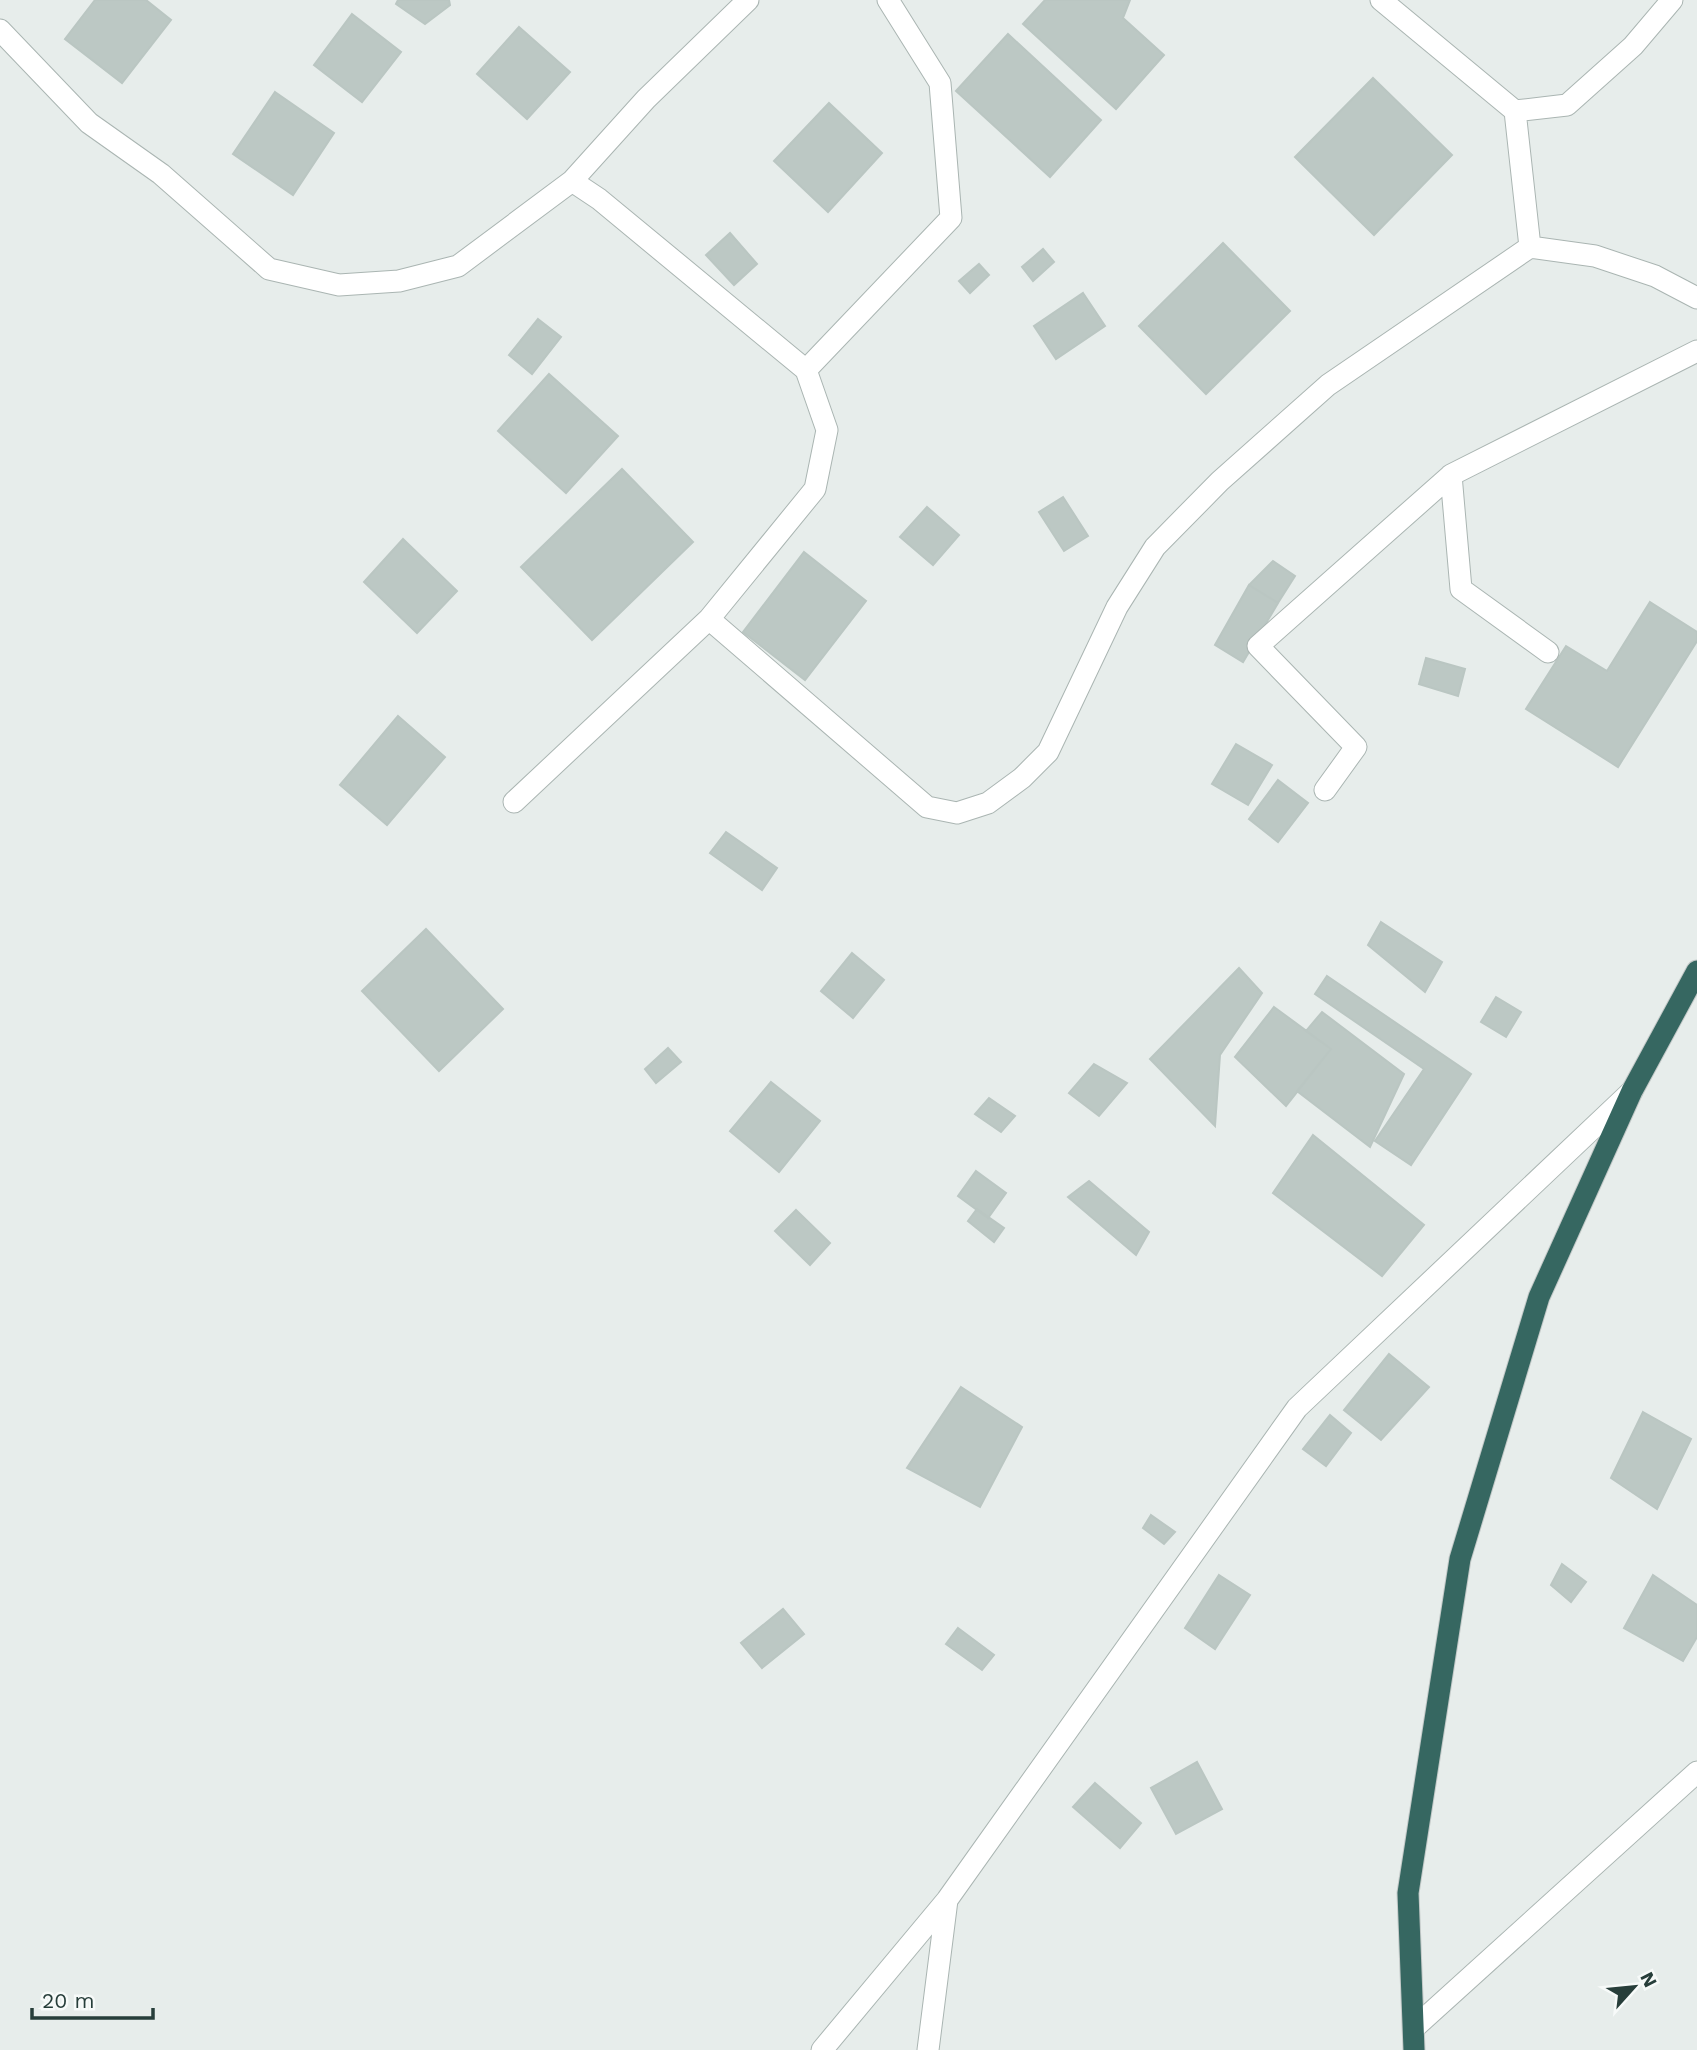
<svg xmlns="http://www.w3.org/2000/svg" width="1697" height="2050" viewBox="0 0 1697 2050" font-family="'Work Sans',sans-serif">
<rect width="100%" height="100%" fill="#e7edeb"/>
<path fill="#bcc8c4" stroke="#bac6c2" stroke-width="2" d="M95,0H146L171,20L122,83L65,39Z
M398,0H449L450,5L425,24L396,4Z
M1045,0H1130L1123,18L1164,55L1116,109L1023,24Z
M352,14L401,52L362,102L314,65Z
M519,27L570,72L527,119L477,74Z
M1008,34L1101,120L1050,177L956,91Z
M1373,78L1452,155L1374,235L1295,157Z
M275,92L334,133L293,195L233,154Z
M829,103L882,153L828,212L774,161Z
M730,233L757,264L734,285L706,255Z
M1223,243L1290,311L1206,394L1139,326Z
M1043,249L1054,262L1033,281L1022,267Z
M979,264L989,275L970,293L959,281Z
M1083,293L1105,326L1056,359L1034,326Z
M538,319L561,337L532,374L509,355Z
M549,374L618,436L566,493L498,431Z
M622,469L693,542L592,640L521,567Z
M1063,497L1088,536L1064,551L1039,512Z
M927,507L959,535L933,565L900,537Z
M403,539L457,591L417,633L364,582Z
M804,552L866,601L805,680L743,632Z
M1273,561L1295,576L1278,603L1249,585Z
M1249,585L1278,603L1243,662L1215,645Z
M1650,602L1697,632V641L1618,767L1526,709L1566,646L1607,671Z
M1426,658L1465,669L1458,696L1419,684Z
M398,716L445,757L387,825L340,785Z
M1236,744L1272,765L1248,805L1212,784Z
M1278,780L1308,803L1278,842L1249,819Z
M726,832L777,868L762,890L710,853Z
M1381,922L1442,962L1425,992L1368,945Z
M426,929L503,1009L439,1071L362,991Z
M852,953L884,980L853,1018L821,991Z
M1239,968L1262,993L1220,1055L1215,1126L1150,1059Z
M1327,976L1471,1074L1411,1165L1375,1141L1424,1069L1315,994Z
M1496,997L1521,1012L1506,1037L1481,1022Z
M1274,1007L1331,1049L1286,1106L1235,1057Z
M1322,1012L1404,1074L1370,1147L1297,1091L1331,1049L1306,1031Z
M668,1048L681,1062L656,1083L645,1069Z
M1094,1064L1127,1083L1099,1116L1069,1093Z
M771,1082L820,1121L779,1172L730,1131Z
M989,1098L1015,1116L1001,1132L975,1114Z
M1313,1135L1424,1225L1382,1276L1273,1193Z
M976,1171L1006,1193L988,1218L958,1196Z
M1089,1181L1149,1232L1136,1255L1068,1197Z
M977,1209L1004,1228L994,1242L968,1221Z
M796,1210L830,1243L810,1265L775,1231Z
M1389,1354L1429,1387L1381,1440L1344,1410Z
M961,1387L1022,1427L980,1507L907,1468Z
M1643,1412L1691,1439L1657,1509L1611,1478Z
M1330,1415L1351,1433L1326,1466L1303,1449Z
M1151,1515L1175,1532L1164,1544L1143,1528Z
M1562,1564L1586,1582L1571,1602L1551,1585Z
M1219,1575L1250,1595L1215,1649L1185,1628Z
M1653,1575L1697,1605V1637L1683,1661L1624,1628Z
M783,1609L804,1634L762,1668L741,1643Z
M958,1628L994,1655L982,1670L946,1644Z
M1197,1762L1222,1809L1176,1834L1151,1788Z
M1095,1783L1141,1823L1120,1848L1073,1807Z"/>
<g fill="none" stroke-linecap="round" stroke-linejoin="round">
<defs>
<path id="street" d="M1381,0L1515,111L1530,247L1595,256L1655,276L1697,298
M0,30L89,123L161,174L269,269L339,285L399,281L458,266L572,181L646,99L748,0
M1515,111L1567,105L1633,46L1672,0
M806,370L951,218L940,83L888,0
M709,619L927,807L957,813L988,803L1022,778L1048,752L1117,607L1155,547L1220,481L1328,385L1530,247
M1548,652L1461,589L1451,475L1697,351
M1325,790L1356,747L1258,646L1451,475
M514,802L709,619L815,489L827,430L806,370L599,199L572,181
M1414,2028L1697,1772
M822,2050L947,1900L1297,1408L1632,1091
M928,2050L947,1900"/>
<path id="highway" d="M1414,2050L1408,1893L1460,1559L1539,1297L1632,1091L1697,971"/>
</defs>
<use href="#street" stroke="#aab5b2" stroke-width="23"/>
<use href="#highway" stroke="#c3c9c8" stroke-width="23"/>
<use href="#street" stroke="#fff" stroke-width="21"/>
<use href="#highway" stroke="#366761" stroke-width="21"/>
</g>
<g transform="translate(1634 1987) rotate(63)" stroke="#f7faf9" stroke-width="5" paint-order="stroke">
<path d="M0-5L12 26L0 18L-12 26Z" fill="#273e3a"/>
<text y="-10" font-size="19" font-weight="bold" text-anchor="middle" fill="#273e3a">N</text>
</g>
<path d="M32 2008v10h121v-10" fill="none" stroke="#273e3a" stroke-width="3.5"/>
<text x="42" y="2008" font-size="21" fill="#273e3a" stroke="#f7faf9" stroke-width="5" paint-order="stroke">20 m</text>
</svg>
